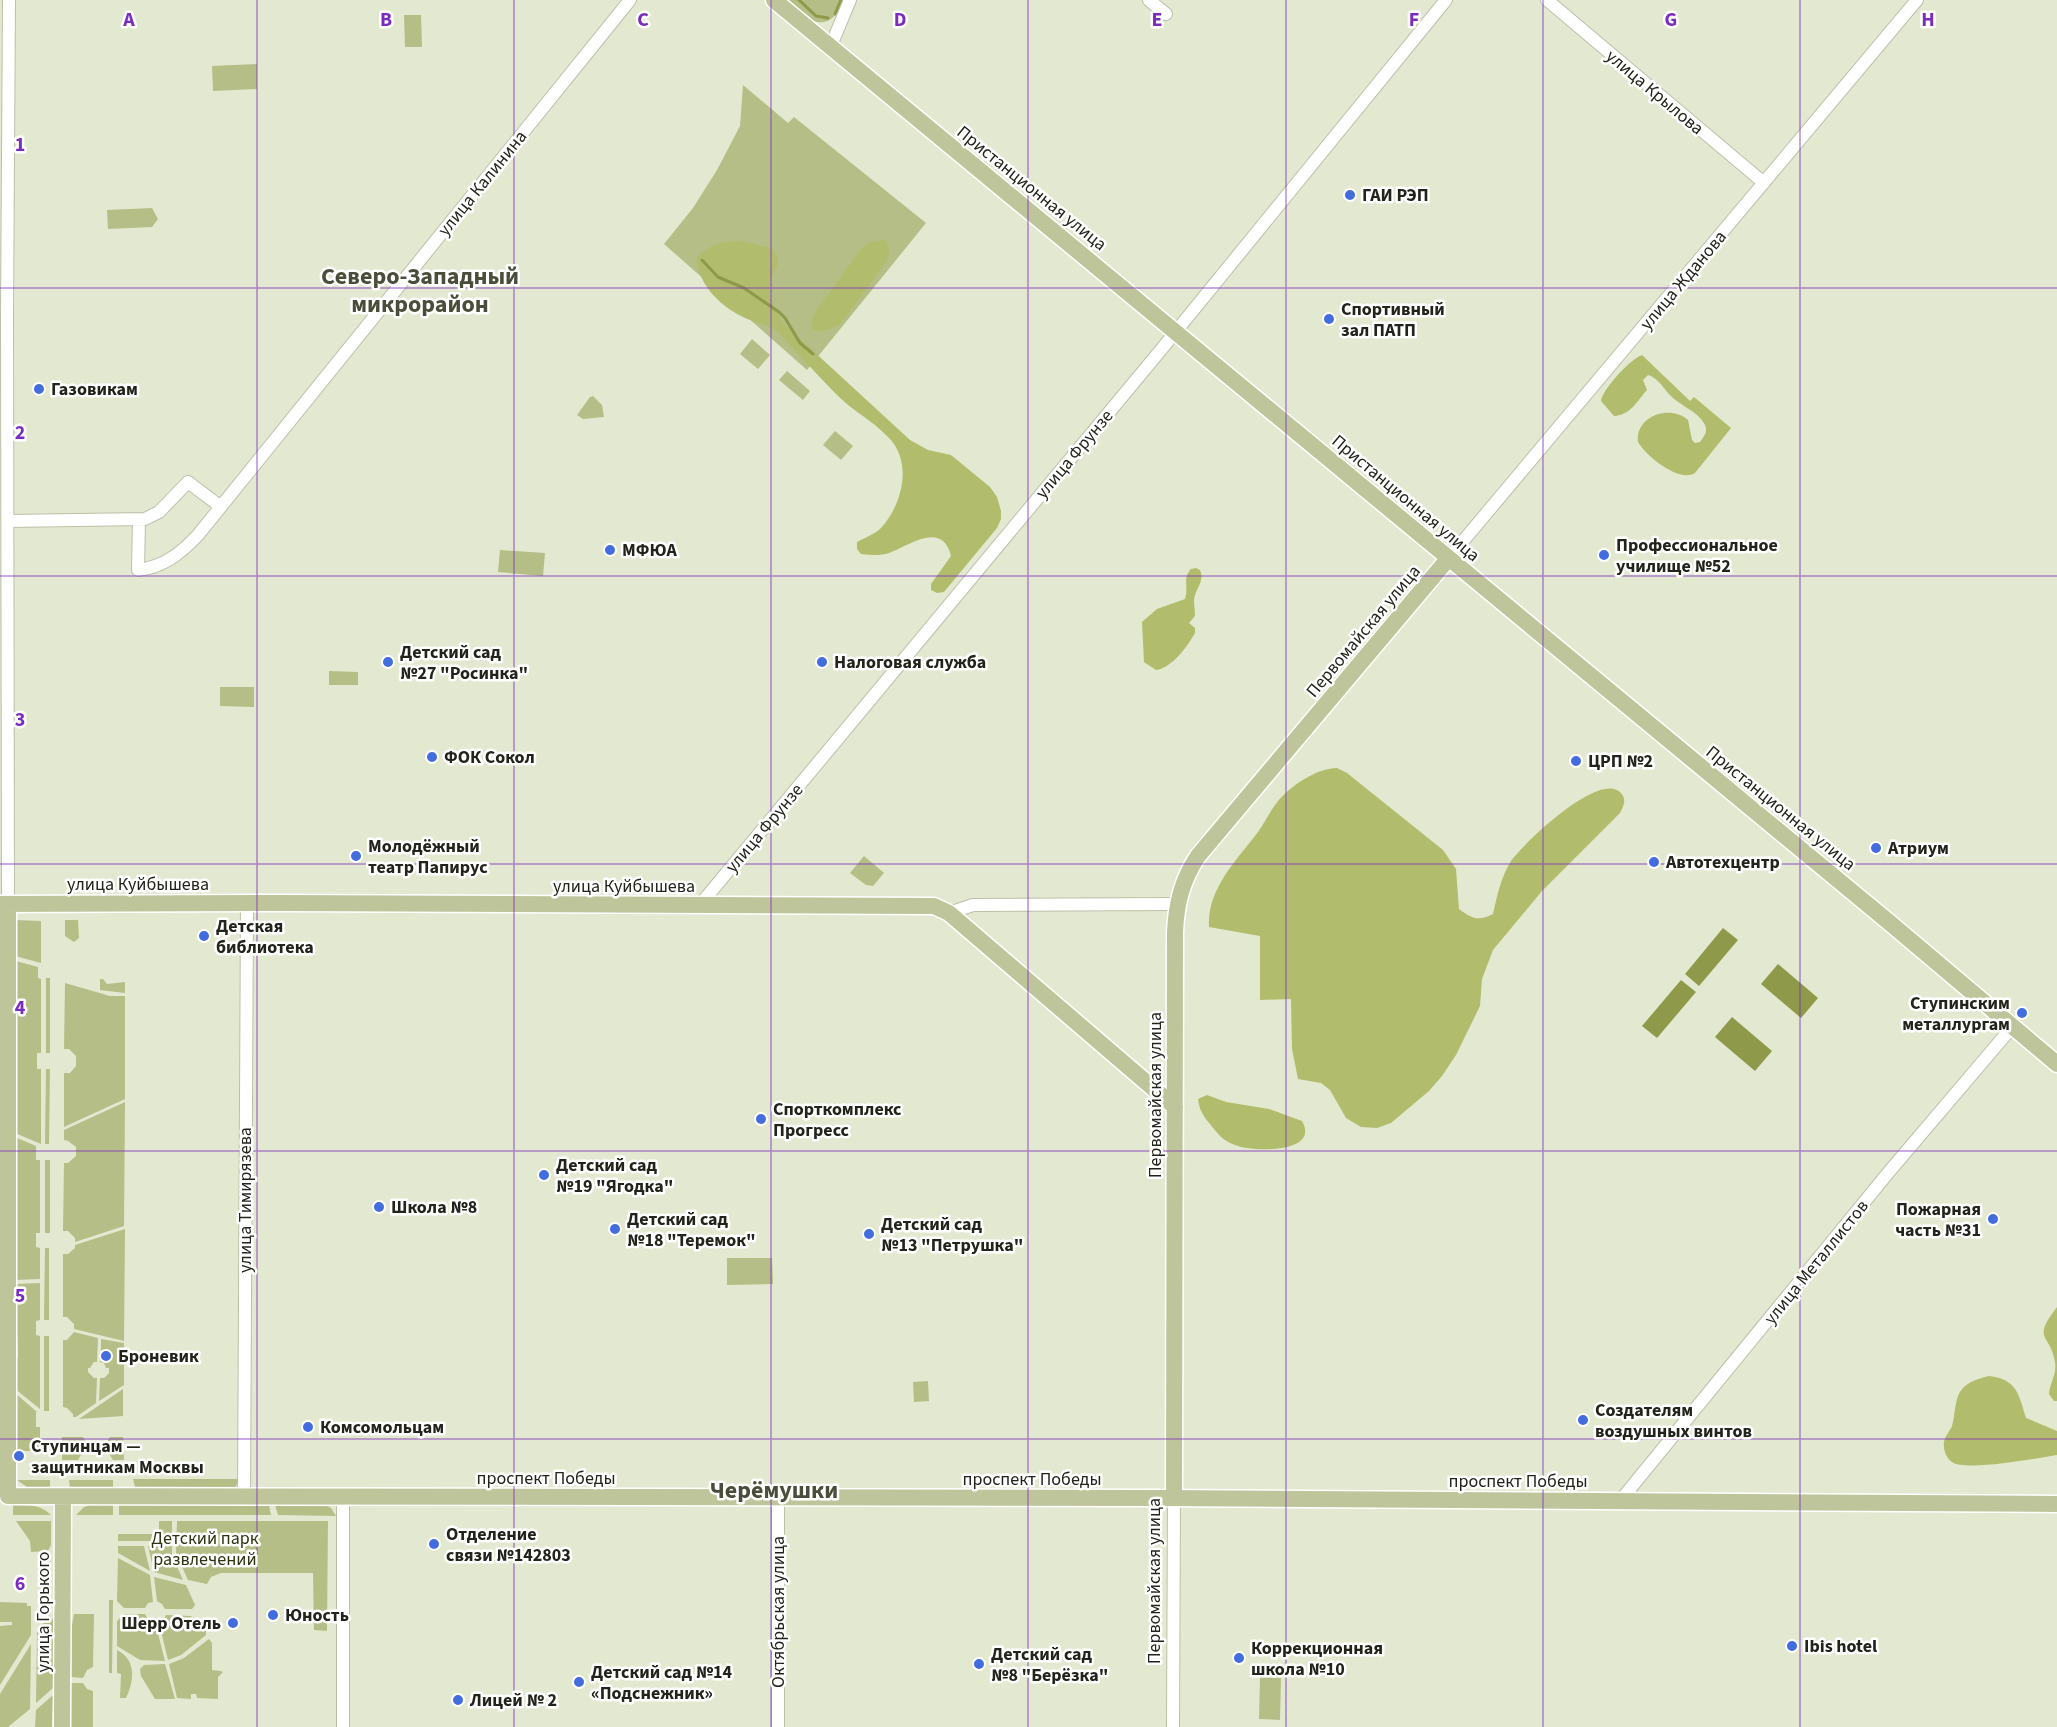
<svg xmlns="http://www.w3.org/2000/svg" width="2057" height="1727" viewBox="0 0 2057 1727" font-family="'Source Sans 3',sans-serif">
<rect width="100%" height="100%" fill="#e3e8d0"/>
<path fill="#b5be87" d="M789,0H845C828,35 810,24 789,0Z
M404,15H421L422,47H405Z
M257,64V89L213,91L212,66Z
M743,85L788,123L794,117L926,223L807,370L664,244L693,208L717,170L740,126Z
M152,208L158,219L152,227L108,229L107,210Z
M752,339L770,355L758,369L740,354Z
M787,371L810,391L803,400L779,380Z
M593,396L602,405L604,417L583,419L577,415L590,397Z
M835,431L853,446L841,460L823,445Z
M500,550L545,553L543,576L498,572Z
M329,671L358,672V685H329Z
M220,687H254V707L220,706Z
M864,856L884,873L873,886L866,885L850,873Z
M15,920L41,921V963L15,956Z
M65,920H78L79,938L74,942L65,936Z
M16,961L38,967V978L41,979V1053H37V1069H41V1144L15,1133Z
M46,978H50V1053H46Z
M100,979H103L107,984L125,982V993L100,990Z
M65,983L110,996H125V1099L64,1127V1073H70L76,1066V1056L69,1049H64Z
M46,1069H50L49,1144H45Z
M125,1102L124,1226L75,1242V1238L68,1231H63L64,1163H68L76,1156V1147L68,1141L64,1140V1130Z
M15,1137L36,1146V1160H40V1233H36V1247L40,1248V1279L15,1280Z
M45,1160H50V1233H45Z
M125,1229L124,1341L74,1329V1324L67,1317H63V1254H68L75,1248V1245Z
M45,1248H49V1320H44Z
M727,1258H772L773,1284L727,1285Z
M40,1283V1320L36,1321V1335L40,1336V1409L14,1388V1371L18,1355L15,1284Z
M74,1332L98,1338L97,1362H94L90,1368H88V1372L94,1378H97L96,1403L76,1417H73V1414L67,1408L63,1407V1340H67Z
M44,1336H49V1411H44Z
M101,1339L124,1343V1385L99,1401L100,1378H104L109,1373V1368H106L104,1363L100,1362L101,1357H102L103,1361H110V1351L103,1350L102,1355H101Z
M928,1381L929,1401L914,1402L913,1382Z
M123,1389V1416L79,1419Z
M15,1393L37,1412H36V1427H40V1451H15Z
M62,1437H83L87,1444L78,1460H62Z
M110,1437H123L124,1460H113L104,1446Z
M133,1479H239L236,1486L232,1489H138L135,1487Z
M17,1480H50V1489L27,1487Z
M69,1480H113V1488H70Z
M93,1504H113V1515H76L84,1507Z
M119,1504L269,1505L271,1515H119Z
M13,1505C28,1505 40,1504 51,1515H13Z
M275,1505H326L331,1508L336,1516L278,1515Z
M16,1521H51V1545L48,1551L31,1552L30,1541Z
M159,1521H172V1541H159Z
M177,1521H328L327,1631L314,1630L313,1573H221L211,1577L207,1584L188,1580L176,1554Z
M118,1534H154V1541H118Z
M118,1546H144L150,1571L118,1553Z
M148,1546H172V1555L183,1580L154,1572Z
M118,1558L150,1575L153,1602L148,1603L145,1608H124L117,1601Z
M154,1577L186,1585L195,1605L192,1609H165L162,1604L157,1601Z
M109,1600H113L112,1673H109Z
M0,1602L27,1603V1606H31V1635L0,1685V1626L12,1625V1622H0Z
M74,1614H94L93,1667L87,1670L83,1678L71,1677V1630Z
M124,1614H145L148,1620L155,1622L165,1661L140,1660L117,1646V1621Z
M49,1615L53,1620V1688L36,1703L37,1633Z
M166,1615L191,1616L195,1622L206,1623V1635L181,1655L168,1660L159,1623L163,1620Z
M209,1639L212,1643V1670L221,1671L223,1672L218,1677V1699L197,1698L196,1694H191V1699L177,1698L169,1664L184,1658Z
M31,1644L30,1709L8,1727H0V1694Z
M117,1650C137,1660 134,1681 126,1698H120L121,1674L117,1673Z
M165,1664L175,1699H155L141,1676L140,1669L144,1665Z
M1260,1677L1281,1678L1280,1720L1259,1719Z
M71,1683H83L87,1689L93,1691V1727H70Z
M53,1695L52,1727H35L36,1710Z"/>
<path fill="#b1bd6c" d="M881,240L886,241L889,248L888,259L842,322C833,329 824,333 813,330L811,321L815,312L861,249L870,242Z
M741,241L772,248C784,266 774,266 770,284C767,299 777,313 785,325L910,440L928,450L951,455L990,487L997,497L1001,511V519L997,528L944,592L937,593L931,590V584L951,556C942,520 909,546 889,553C880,556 870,555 861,554L857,549V542C864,538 875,534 881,528C903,504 913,461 888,437C872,420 851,410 835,393C821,379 808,364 794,350C788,344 782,335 775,330C764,323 752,322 741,316C719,305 697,283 697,257C713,243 720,242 741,241Z
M1642,355L1690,401L1694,397L1731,428L1695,473C1679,483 1646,456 1638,442C1635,416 1670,404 1688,420L1692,440L1695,443L1700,442C1704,436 1708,432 1705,425C1699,412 1681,406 1672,397C1664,390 1659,378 1648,375L1643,380L1647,390C1637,401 1631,415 1614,416L1601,401C1602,390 1631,358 1642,355Z
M1196,568L1200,570C1205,582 1195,589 1194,600C1194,606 1195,611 1195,616L1189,623L1195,628V633C1187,647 1172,668 1156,670L1144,662L1142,622L1157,609L1185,599C1189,588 1182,578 1191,569Z
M1337,768L1347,773L1443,850L1456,869L1459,909C1471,918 1478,922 1493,914C1497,896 1501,877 1511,861C1522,845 1605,764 1623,796C1626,802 1623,807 1620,813L1542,891L1493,950L1482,979L1480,1006L1456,1055L1442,1076L1429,1091L1391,1123L1377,1128L1361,1127L1346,1118L1330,1090L1321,1083L1298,1079L1292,1049L1291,999L1260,1000V936L1209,927C1207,889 1236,861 1258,832C1265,822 1270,811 1278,801C1292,785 1315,769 1337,768Z
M1207,1095L1226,1102L1269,1109L1302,1121C1321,1154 1251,1152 1235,1145C1223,1141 1217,1133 1210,1124C1203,1116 1199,1109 1198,1099Z
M2057,1307V1401H2054L2049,1394C2050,1383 2057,1374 2055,1362C2050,1332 2031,1341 2057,1307Z
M1989,1376C2017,1379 2019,1395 2026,1418L2057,1431V1455C2038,1458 1966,1472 1952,1462C1946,1458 1943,1449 1944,1442C1945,1436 1950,1431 1952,1426C1956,1413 1954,1396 1964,1387C1970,1381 1981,1378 1989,1376Z"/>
<path fill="#8e9949" d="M1723,928L1738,940L1699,986L1685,974Z
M1778,964L1818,998L1801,1018L1761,984Z
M1681,980L1696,992L1657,1038L1642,1026Z
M1732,1017L1772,1051L1755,1071L1715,1037Z"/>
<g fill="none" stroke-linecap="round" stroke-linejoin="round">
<path stroke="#8e9949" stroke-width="3" d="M799,0L816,16L828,18
M835,14L841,0
M702,260L718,277L744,288L779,312L785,318L800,343L813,354"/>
<defs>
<path id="minor" d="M1149,0L1166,14
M1547,0L1764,183
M830,48L850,0
M139,520L138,570C164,567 181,553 198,535L630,0
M8,521L145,519L159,512L188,482L221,507
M1448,559L1917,0
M8,904L7,316L9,0
M699,906L1160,351L1446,0
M949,913L973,905L1178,904
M244,1497L247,903
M778,1498V1727
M1620,1501L1888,1173L2013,1026
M343,1727V1497
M1173,1727L1174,1498"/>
<path id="major" d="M774,0L1890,923L2057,1064
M0,904L282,903L934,906L949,913L1175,1107
M8,904V1496L1159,1498L2057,1504
M1174,1498L1175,933C1176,904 1182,880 1198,856L1448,559
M62,1727L63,1497"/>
</defs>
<use href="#minor" stroke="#bcc0aa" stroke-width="14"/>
<use href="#major" stroke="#fff" stroke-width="19"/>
<use href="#minor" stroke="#fff" stroke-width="12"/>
<use href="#major" stroke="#bfc59a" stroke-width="16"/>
</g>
<path fill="none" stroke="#7b2cbf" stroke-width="1.5" stroke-opacity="0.55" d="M257,0V1727M514,0V1727M771,0V1727M1028,0V1727M1286,0V1727M1543,0V1727M1800,0V1727M0,288H2057M0,576H2057M0,864H2057M0,1151H2057M0,1439H2057"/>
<g fill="#436ddf" stroke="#fff" stroke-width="2">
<circle cx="1350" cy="195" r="6"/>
<circle cx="1329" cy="319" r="6"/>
<circle cx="39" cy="389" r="6"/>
<circle cx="610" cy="550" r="6"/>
<circle cx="1604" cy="555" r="6"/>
<circle cx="388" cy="662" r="6"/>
<circle cx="822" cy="662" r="6"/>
<circle cx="432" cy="757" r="6"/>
<circle cx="1576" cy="761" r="6"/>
<circle cx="1876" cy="848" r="6"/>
<circle cx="356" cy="856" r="6"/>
<circle cx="1654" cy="862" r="6"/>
<circle cx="204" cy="936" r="6"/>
<circle cx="2022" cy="1013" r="6"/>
<circle cx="761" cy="1119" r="6"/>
<circle cx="544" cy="1175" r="6"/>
<circle cx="379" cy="1207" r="6"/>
<circle cx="1993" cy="1219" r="6"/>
<circle cx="615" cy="1229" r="6"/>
<circle cx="869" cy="1234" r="6"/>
<circle cx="106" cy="1356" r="6"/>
<circle cx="1583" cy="1420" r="6"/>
<circle cx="308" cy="1427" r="6"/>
<circle cx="19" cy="1456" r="6"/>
<circle cx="434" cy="1544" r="6"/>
<circle cx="273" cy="1615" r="6"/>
<circle cx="233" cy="1623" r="6"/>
<circle cx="1792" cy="1646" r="6"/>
<circle cx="1239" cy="1658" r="6"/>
<circle cx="979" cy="1664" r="6"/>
<circle cx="579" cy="1682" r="6"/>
<circle cx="458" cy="1700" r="6"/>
</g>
<g text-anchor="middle" stroke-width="5" stroke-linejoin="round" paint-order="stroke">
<g font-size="18" fill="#22241b" stroke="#fff">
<text transform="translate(1655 92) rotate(40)" y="6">улица Крылова</text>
<text transform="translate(482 183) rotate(-51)" y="6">улица Калинина</text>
<text transform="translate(1032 188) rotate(39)" y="6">Пристанционная улица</text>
<text transform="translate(1683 280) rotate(-50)" y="6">улица Жданова</text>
<text transform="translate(1074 454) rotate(-50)" y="6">улица Фрунзе</text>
<text transform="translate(1406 498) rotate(40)" y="6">Пристанционная улица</text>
<text transform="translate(1363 631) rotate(-50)" y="6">Первомайская улица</text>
<text transform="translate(1781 808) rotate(39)" y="6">Пристанционная улица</text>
<text transform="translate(764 828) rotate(-50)" y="6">улица Фрунзе</text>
<text x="138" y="890">улица Куйбышева</text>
<text x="624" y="892">улица Куйбышева</text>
<text transform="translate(1155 1095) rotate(-90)" y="6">Первомайская улица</text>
<text transform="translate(245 1200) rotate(-90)" y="6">улица Тимирязева</text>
<text transform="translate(1816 1262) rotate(-51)" y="6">улица Металлистов</text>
<text x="546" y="1484">проспект Победы</text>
<text x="1032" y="1485">проспект Победы</text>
<text x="1518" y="1487">проспект Победы</text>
<text transform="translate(1154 1581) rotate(-90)" y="6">Первомайская улица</text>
<text transform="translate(43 1612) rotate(-90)" y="6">улица Горького</text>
<text transform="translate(778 1612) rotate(-90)" y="6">Октябрьская улица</text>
</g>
<g font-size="18" font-weight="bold" fill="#22241b" stroke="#fff" text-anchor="start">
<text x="1362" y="201">ГАИ РЭП</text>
<text x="1341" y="315">Спортивный<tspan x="1341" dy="21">зал ПАТП</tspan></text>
<text x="51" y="395">Газовикам</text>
<text x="1616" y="551">Профессиональное<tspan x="1616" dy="21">училище №52</tspan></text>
<text x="622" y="556">МФЮА</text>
<text x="400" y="658">Детский сад<tspan x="400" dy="21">№27 "Росинка"</tspan></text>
<text x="834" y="668">Налоговая служба</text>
<text x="444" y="763">ФОК Сокол</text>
<text x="1588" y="767">ЦРП №2</text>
<text x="368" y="852">Молодёжный<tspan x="368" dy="21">театр Папирус</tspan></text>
<text x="1888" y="854">Атриум</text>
<text x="1666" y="868">Автотехцентр</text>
<text x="216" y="932">Детская<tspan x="216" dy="21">библиотека</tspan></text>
<text x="2010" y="1009" text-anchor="end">Ступинским<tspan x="2010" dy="21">металлургам</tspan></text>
<text x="773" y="1115">Спорткомплекс<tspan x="773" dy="21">Прогресс</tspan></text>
<text x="556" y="1171">Детский сад<tspan x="556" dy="21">№19 "Ягодка"</tspan></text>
<text x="391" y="1213">Школа №8</text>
<text x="1981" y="1215" text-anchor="end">Пожарная<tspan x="1981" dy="21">часть №31</tspan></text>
<text x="627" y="1225">Детский сад<tspan x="627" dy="21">№18 "Теремок"</tspan></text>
<text x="881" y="1230">Детский сад<tspan x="881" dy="21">№13 "Петрушка"</tspan></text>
<text x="118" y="1362">Броневик</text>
<text x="1595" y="1416">Создателям<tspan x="1595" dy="21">воздушных винтов</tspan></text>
<text x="320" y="1433">Комсомольцам</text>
<text x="31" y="1452">Ступинцам —<tspan x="31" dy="21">защитникам Москвы</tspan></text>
<text x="446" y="1540">Отделение<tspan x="446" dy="21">связи №142803</tspan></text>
<text x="285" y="1621">Юность</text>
<text x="221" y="1629" text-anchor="end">Шерр Отель</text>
<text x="1804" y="1652">Ibis hotel</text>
<text x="1251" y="1654">Коррекционная<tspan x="1251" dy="21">школа №10</tspan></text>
<text x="991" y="1660">Детский сад<tspan x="991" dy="21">№8 "Берёзка"</tspan></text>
<text x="591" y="1678">Детский сад №14<tspan x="591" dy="21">«Подснежник»</tspan></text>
<text x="470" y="1706">Лицей № 2</text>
</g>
<g font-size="18" fill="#2e330f" stroke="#fff">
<text x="205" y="1544">Детский парк<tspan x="205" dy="21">развлечений</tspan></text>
</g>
<g font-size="24" font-weight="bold" fill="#494d39" stroke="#fff">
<text x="420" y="284">Северо-Западный<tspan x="420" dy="28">микрорайон</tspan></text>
<text x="774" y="1498">Черёмушки</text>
</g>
</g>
<g font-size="20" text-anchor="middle" font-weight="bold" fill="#7b2cbf" stroke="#fff" stroke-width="5" stroke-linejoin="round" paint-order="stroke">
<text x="129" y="26">A</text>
<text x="386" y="26">B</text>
<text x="643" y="26">C</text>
<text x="900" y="26">D</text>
<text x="1157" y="26">E</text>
<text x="1414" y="26">F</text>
<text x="1671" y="26">G</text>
<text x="1928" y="26">H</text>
<text x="20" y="151">1</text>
<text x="20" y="439">2</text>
<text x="20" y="726">3</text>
<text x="20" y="1014">4</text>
<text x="20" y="1302">5</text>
<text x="20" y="1590">6</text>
</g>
</svg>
